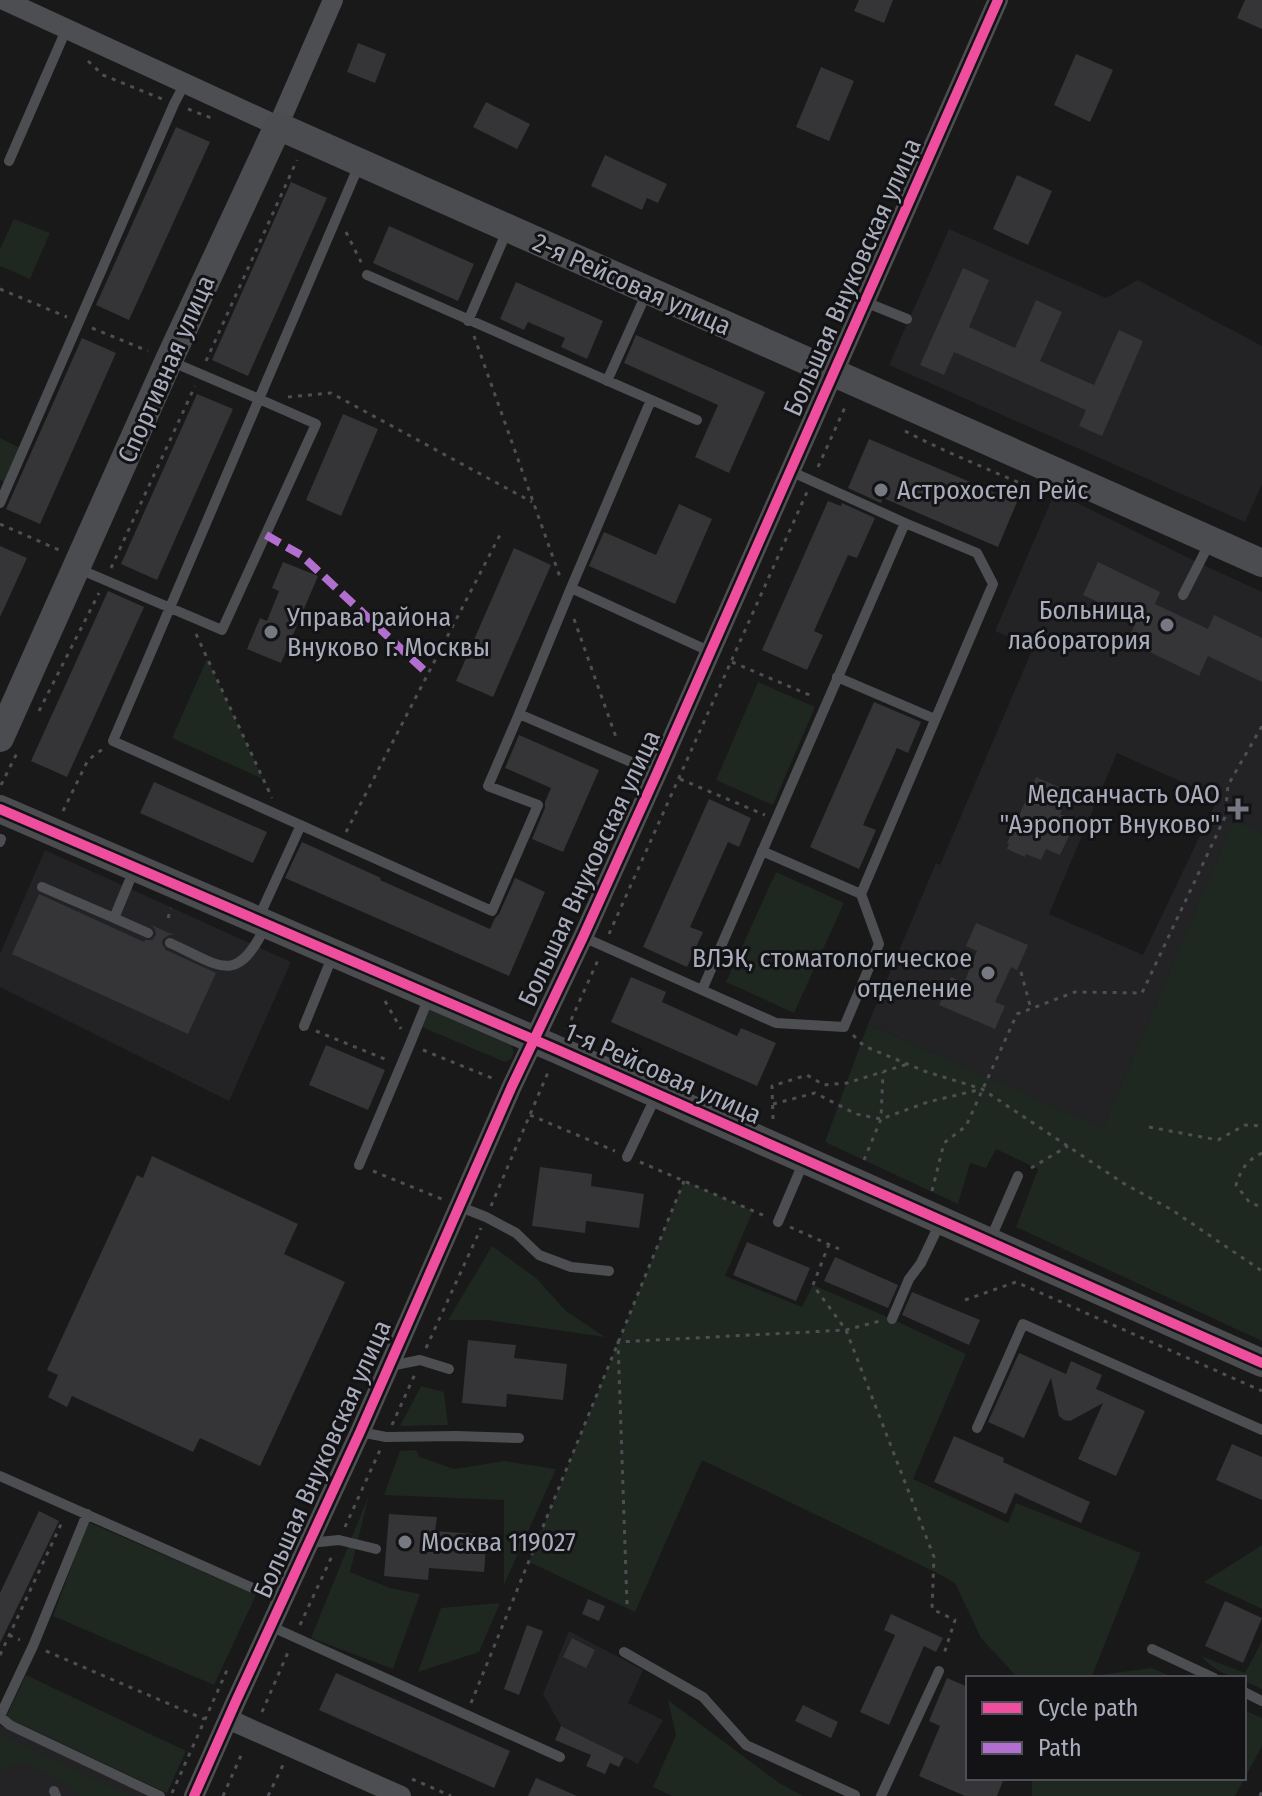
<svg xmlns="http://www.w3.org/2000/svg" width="1262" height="1796" viewBox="0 0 1262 1796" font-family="'Fira Sans Condensed',sans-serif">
<rect width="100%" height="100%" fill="#191919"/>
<path fill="#232225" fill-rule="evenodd" d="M949,229L1106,298L1138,280L1262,346V484L1245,522L889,365Z
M1055,492L1199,563L1262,592V833L1234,821L1103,1129L868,1024L936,863L940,865L1033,648L995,631ZM1117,753L1218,798L1143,955L1049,914Z
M45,850L291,962L229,1101L0,987V954Z
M569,1631L643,1670L628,1703L663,1720L638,1764L561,1726L543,1694Z
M0,1725L149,1796H0Z"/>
<path fill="#1e2720" d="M14,219L50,233L30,279L0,266V249Z
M0,438L22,449L8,484L0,480Z
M207,659L263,779L172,738Z
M758,682L815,707L773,805L716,780Z
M1234,820L1262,833V1341L1016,1227L1038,1169L996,1149L986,1168L970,1163L958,1204L825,1142L868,1024L1103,1128Z
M776,872L844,903L794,1013L726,982Z
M431,1008L509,1040L514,1052L511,1059L505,1062L417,1025L419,1015Z
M684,1181L753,1211L725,1276L802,1307L813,1285L892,1319L966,1354L913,1479L1008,1523L1016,1503L1141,1553L1092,1676L1152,1668L1174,1678H1018L981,1638L955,1583L933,1571L702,1460L635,1612L529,1562Z
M492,1246L536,1278L566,1311L605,1337L487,1320H448Z
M421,1386L444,1392L448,1425L400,1426Z
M416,1450L420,1457L454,1469L505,1461L556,1469L504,1585V1500L384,1495L400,1451Z
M369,1495L350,1572L390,1588L420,1594L393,1669L311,1638Z
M88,1522L256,1595L214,1685L53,1616Z
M1262,1545V1609L1204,1582Z
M500,1603L479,1652L418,1672L441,1608Z
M1262,1641V1689L1244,1681V1678C1227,1678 1212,1668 1201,1656L1245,1673Z
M26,1675L186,1751L167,1793L6,1717Z
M668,1700L779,1783L803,1796H672L653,1787L676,1735Z
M1244,1710L1262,1718V1746L1235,1796H1032V1778H1244Z
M0,1734L132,1796H79C60,1777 43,1771 18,1763L0,1772Z"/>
<path fill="#353537" d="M859,0H893L884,23L854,11Z
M1245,0H1262V29L1237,18Z
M358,43L386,54L375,83L347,72Z
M1076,54L1113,70L1090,122L1054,105Z
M821,67L854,81L829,141L796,127Z
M486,102L530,124L517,149L473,127Z
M176,127L210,142L129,320L96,305Z
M605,155L667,184L658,203L647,198L642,210L591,186Z
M1017,175L1052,191L1028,245L993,229Z
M291,182L327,198L248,376L212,360Z
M389,226L474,264L458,301L373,263Z
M963,268L989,280L969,327L1015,348L1036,300L1062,312L1040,361L1094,385L1119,330L1143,341L1102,436L1079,426L1086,410L954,352L944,375L920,365Z
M516,282L603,321L587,359L561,347L565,338L528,322L524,330L500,319Z
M636,335L765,392L729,473L695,457L718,405L624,363Z
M82,338L116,353L40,524L6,509Z
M197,394L233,409L157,580L121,564Z
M343,414L378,429L341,516L306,500Z
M869,439L1017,502L998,547L883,498L881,503L848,488Z
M828,501L841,506L842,503L875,518L857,558L848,555L814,631L823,635L807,670L762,650Z
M679,504L712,519L675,604L589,566L604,532L656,555Z
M0,546L27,558L0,617Z
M514,548L551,565L493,697L456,681Z
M283,562L318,576L281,663L247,649L260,618L267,621L279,591L272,588Z
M1098,562L1160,592L1155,604L1208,629L1214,615L1262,638V682L1208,656L1199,676L1127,641L1137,620L1083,595Z
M108,591L144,607L67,777L31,761Z
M874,702L921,722L908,753L897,748L863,825L876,830L859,869L810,847Z
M519,735L599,770L563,852L532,839L545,808V802L551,788L505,768Z
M1036,777L1070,792L1060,814L1076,821L1060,855L1046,849L1041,860L1026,854L1025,857L1007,849L1009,844L1007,843Z
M154,782L267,832L253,863L140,813Z
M709,799L751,818L739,847L728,842L690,927L703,932L687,967L643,947Z
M302,842L381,878L380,880L490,929L495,918L499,914L515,878L545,892L509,976L285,878Z
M39,894L144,942L145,940H152L156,935L155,929L151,925L174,935H169L163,939L162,944L166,950L216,973L188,1034L12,954Z
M976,923L1028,945L1017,970L1011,967L995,1002L1005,1006L995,1029L939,1005L951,977L964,983L977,951L966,946Z
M631,977L666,992L662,1002L737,1036L741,1028L776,1043L757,1086L611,1022Z
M326,1045L385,1070L368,1110L309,1085Z
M152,1156L298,1224L284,1254L345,1282L260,1466L200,1438L193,1452L72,1396L67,1407L48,1397L58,1375L47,1370L137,1175L143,1178Z
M540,1167L592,1174L591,1186L644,1194L639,1228L586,1221L585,1233L532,1226Z
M747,1242L810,1268L796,1301L733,1275Z
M835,1257L898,1285L888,1308L824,1281Z
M912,1292L980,1320L969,1345L902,1315Z
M468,1340L516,1345L514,1358L567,1364L563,1400L507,1394L506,1407L462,1403Z
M1019,1353L1066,1374L1071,1361L1102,1375L1096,1389L1145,1411L1116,1476L1078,1459L1103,1403L1070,1421L1064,1420L1059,1416L1051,1378L1024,1438L988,1422Z
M954,1436L1004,1458L1003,1462L1090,1502L1081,1523L1015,1493L1006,1514L934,1482Z
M1232,1444L1262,1457V1500L1216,1480Z
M39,1511L59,1521L0,1643V1593Z
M389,1514L437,1517L435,1531L487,1535L484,1572L429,1568L428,1580L384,1576Z
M588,1599L605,1606L599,1621L582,1614Z
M1225,1601L1262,1618L1243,1663L1205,1646Z
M891,1614L943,1638L936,1652L924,1646L889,1725L860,1712L895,1635L884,1630Z
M527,1625L543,1631L519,1695L504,1689Z
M572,1638L595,1650L586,1668L563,1657Z
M336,1673L510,1751L494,1788L319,1710Z
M947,1678L968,1687V1778H1004L997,1796H965L919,1776L940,1726L929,1721Z
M803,1705L838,1722L831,1738L795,1721Z
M561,1726L624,1757L619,1767L610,1763L605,1774L586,1766L591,1755L555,1740Z
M536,1778L577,1796H528Z"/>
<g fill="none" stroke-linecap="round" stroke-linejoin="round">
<path stroke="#4e4f54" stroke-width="3" stroke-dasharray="4 6" stroke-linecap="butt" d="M88,61L103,75L162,99
M188,109L214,119
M346,232L362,264
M0,289L67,317
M92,328L148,351
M474,336L560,577
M206,361L297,160
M288,397L331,393L532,502
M905,431C943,451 983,467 1022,484L1025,482
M818,467L846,405
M0,524L59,550
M111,568L195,386
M574,619L617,740
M196,634L272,798
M732,662L814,697
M39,711L99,593
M680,779L765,815
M1,785L17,753
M63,811L88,760L104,748
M346,832L502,531
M168,918L171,908
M609,934L807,492
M1021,972L1031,1009
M385,1001L401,1029
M567,1029L598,960
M316,1031L387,1060
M853,1035L864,1046L924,1071L982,1089L1123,1183L1172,1210L1262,1271
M423,1050L494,1079
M773,1104L815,1093L856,1114L881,1119L928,1102L978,1090
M530,1115L615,1151
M773,1119L772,1086L807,1075L824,1085L847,1083L908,1064
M1149,1127L1218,1140L1245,1125L1262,1126
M1262,1153C1247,1160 1241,1169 1236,1185L1250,1203L1262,1207
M864,1160L881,1119L883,1072
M640,1162L765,1216
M1031,1168L1068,1146
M373,1171L444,1200
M932,1191L944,1143L966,1126L1017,1014L1075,992L1142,993L1225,817L1228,785L1262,726
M491,1206L549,1070
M790,1227L839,1249
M829,1244L813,1285L846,1330L934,1557L932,1609L955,1620L943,1657
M965,1300L1016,1282L1262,1391
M426,1348L481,1228
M392,1425L415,1374
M345,1527L380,1450
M627,1604L618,1342L846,1330L880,1321
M300,1625L332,1556
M9,1635L20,1640
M46,1651L204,1719
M0,1655L63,1520
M471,1703L684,1181
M262,1712L289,1650
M412,1779L451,1796
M172,1793L228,1668
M223,1796L243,1751
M268,1796L284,1763
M1260,1796L1262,1791"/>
<path stroke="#4d4e52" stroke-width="10" d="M9,161L66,30
M367,275L697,420
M865,302L907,319
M468,321L507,231
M170,361L259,399L359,165
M607,381L647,292
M0,503L174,104L185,83
M79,569C127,589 174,610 222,630L316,424L259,399L113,741L492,911L538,805L488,786L519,714
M571,588L651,400
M1183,595L1209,544
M837,677L935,719
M657,773L519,714L571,588L711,652
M0,842L1,839
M762,851L861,894
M134,870L114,918L148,933
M42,887L114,918
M258,919L301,825
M583,937L776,1023L844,1027L879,944L861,894L993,584L977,553L905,523L790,471
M170,943C219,965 236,987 265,927
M702,990L905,523
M304,1026L333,955
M627,1157L656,1096
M359,1165L410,1044L429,997
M458,1206L486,1217L516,1233L539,1255L571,1267L609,1271
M778,1222L804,1161
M990,1240L1018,1176
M892,1319L909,1279L921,1263L941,1221
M390,1366L420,1360L449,1369
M977,1428L1023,1324L1262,1430
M360,1432L386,1437L457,1436L519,1438
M0,1476L282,1601
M309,1543L339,1540L376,1549
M270,1626L560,1757
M1152,1649L1214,1678
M624,1652L703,1697L746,1745L855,1795
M1244,1692L1262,1701
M0,1716L33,1646L87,1514
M0,1717L10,1725L160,1796
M54,1791L56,1796
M881,1796L939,1671"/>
<path stroke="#4d4e52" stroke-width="20" d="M4,0L278,126L333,0
M228,1719L401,1796
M194,1796L236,1701L360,1432L512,1086L583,937L657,773L998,0"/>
<path stroke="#4b4c50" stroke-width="28" d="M0,738L169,360L278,126L1262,563
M0,809L558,1050L1262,1363"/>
<path stroke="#b36fd0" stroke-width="8" stroke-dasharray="16 8" stroke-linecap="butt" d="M266,535L301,555L428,674"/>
<defs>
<path id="cycleway" d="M0,809L558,1050L1262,1363
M194,1796L236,1701L360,1432L512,1086L583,937L657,773L998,0"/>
</defs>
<use href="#cycleway" stroke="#131315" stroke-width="15"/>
<use href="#cycleway" stroke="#ef4d9e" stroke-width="10"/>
</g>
<g fill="#767982" stroke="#131315" stroke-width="3">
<circle cx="881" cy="490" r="8"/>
<circle cx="1167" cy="625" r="8"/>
<circle cx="271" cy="632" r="8"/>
<path d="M1234 797h8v8h8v8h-8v8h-8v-8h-8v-8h8z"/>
<circle cx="988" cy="973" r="8"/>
<circle cx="405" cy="1542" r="8"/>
</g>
<g text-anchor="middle" stroke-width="6" stroke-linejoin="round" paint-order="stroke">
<g font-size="26" fill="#a8acbb" stroke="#131315">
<text transform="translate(852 277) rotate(-66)" y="9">Большая Внуковская улица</text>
<text transform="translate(632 284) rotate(24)" y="9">2-я Рейсовая улица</text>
<text transform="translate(166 369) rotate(-66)" y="9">Спортивная улица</text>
<text transform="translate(589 868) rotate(-65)" y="9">Большая Внуковская улица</text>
<text transform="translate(663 1073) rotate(24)" y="9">1-я Рейсовая улица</text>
<text transform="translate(322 1459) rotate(-66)" y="9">Большая Внуковская улица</text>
</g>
<g font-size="26" fill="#a8acbb" stroke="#131315" text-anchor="start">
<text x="897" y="499">Астрохостел Рейс</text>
<text x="1151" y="619" text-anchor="end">Больница,<tspan x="1151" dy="30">лаборатория</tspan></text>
<text x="287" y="626">Управа района<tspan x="287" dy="30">Внуково г. Москвы</tspan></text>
<text x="1220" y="803" text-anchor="end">Медсанчасть ОАО<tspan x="1220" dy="30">"Аэропорт Внуково"</tspan></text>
<text x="972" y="967" text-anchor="end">ВЛЭК, стоматологическое<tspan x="972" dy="30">отделение</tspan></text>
<text x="421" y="1551">Москва 119027</text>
</g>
</g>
<rect x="966" y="1676" width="280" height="104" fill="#131315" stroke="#4f5057" stroke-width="2"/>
<rect x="982" y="1702" width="40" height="12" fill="#ef4d9e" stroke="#4f5057" stroke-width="2"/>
<text x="1038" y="1716" font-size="24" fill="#a8acbb">Cycle path</text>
<rect x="982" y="1742" width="40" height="12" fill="#b36fd0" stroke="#4f5057" stroke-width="2"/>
<text x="1038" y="1756" font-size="24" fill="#a8acbb">Path</text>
</svg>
